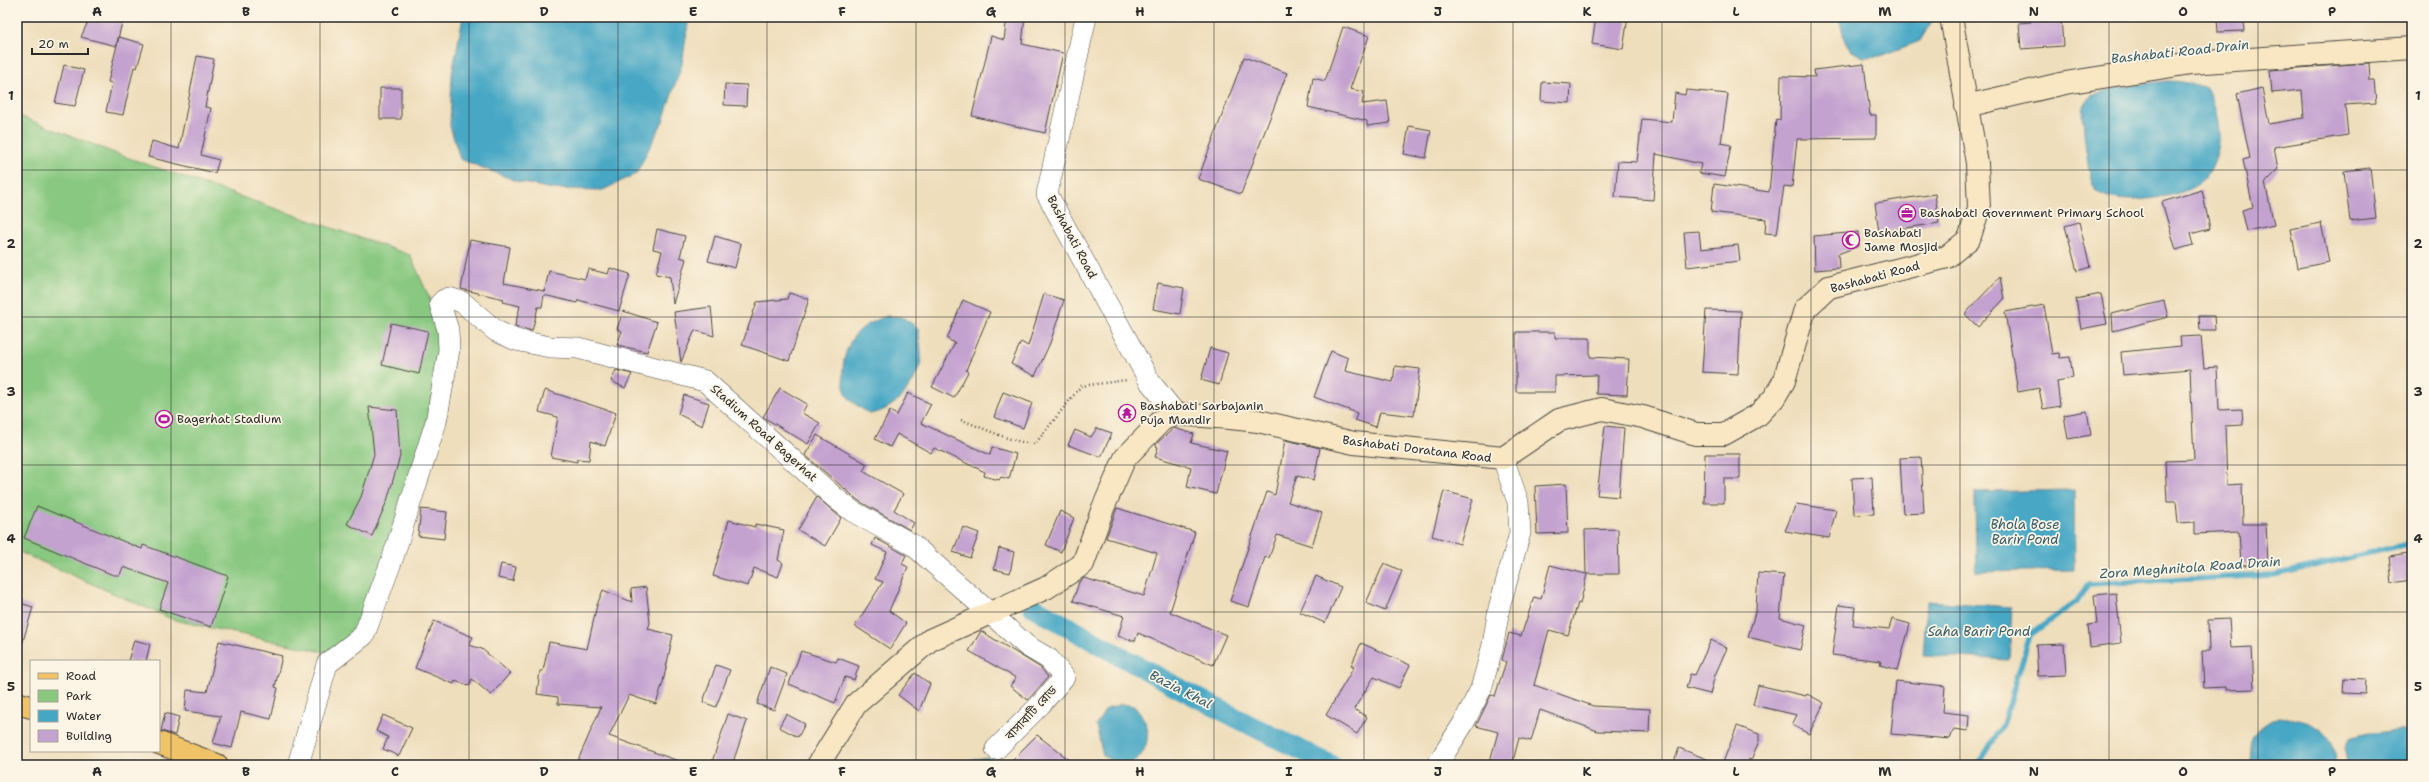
<svg xmlns="http://www.w3.org/2000/svg" width="2429" height="782" viewBox="0 0 2429 782" font-family="'Shantell Sans','Noto Sans Bengali',sans-serif">
<rect width="100%" height="100%" fill="#fcf5e5"/>
<filter id="ink" filterUnits="userSpaceOnUse"><feTurbulence type="fractalNoise" baseFrequency=".025" numOctaves="2"/><feDisplacementMap in="SourceGraphic" scale="8" xChannelSelector="R" yChannelSelector="G"/><feConvolveMatrix kernelMatrix="1 2 1 2 8 2 1 2 1" color-interpolation-filters="sRGB"/></filter>
<filter id="wash" filterUnits="userSpaceOnUse"><feTurbulence type="fractalNoise" baseFrequency=".012" numOctaves="4" result="noise"/><feDisplacementMap in="SourceGraphic" scale="16" xChannelSelector="R" yChannelSelector="G"/><feGaussianBlur stdDeviation="0.9" result="paint"/><feColorMatrix in="noise" values="0 0 0 0 0 0 0 0 0 0 0 0 0 0 0 0 0 1.4 0 .05"/><feComposite in="paint" operator="in"/></filter>
<g filter="url(#wash)">
<rect width="100%" height="100%" fill="#efdebc"/>
<path fill="#88c880" stroke="#5a7a56" d="M17,115L120,155L410,255L429,297L439,341L436,379L429,416L363,629L329,653L174,620L17,551Z"/>
<path fill="#46a7c5" stroke="#386978" d="M463,17H689L682,64L663,121L636,174L603,190L552,189L519,182L460,159L450,126L452,74Z
M1839,17H1932V21L1920,41L1880,56L1863,57L1852,51L1845,42Z
M2166,81C2179,81 2189,83 2201,86C2216,91 2220,131 2219,144C2217,156 2210,175 2201,182C2185,195 2154,199 2134,200C2124,200 2105,199 2096,191C2088,183 2081,117 2084,106C2085,104 2088,99 2089,98C2100,88 2150,83 2166,81Z
M887,316L902,317L918,328C919,339 923,354 920,365C912,389 895,410 870,414C864,410 852,403 848,397C838,380 843,345 858,332C866,324 877,320 887,316Z
M2074,490L2075,570L1976,572L1975,492Z
M1927,601L2012,607L2009,660L1923,655Z
M1122,704L1134,706C1138,711 1144,718 1146,724C1151,737 1144,760 1129,764C1120,767 1111,760 1103,756L1096,725L1106,709Z
M2278,717C2308,719 2339,729 2334,765H2255L2250,761C2251,735 2255,728 2278,717Z
M2412,730V765H2345L2346,748L2351,737L2369,733Z
M988,757L1000,765H964L970,760Z"/>
<g fill="none" stroke-linecap="round" stroke-linejoin="round">
<path stroke="#46a7c5" stroke-width="5.5" d="M1978,765L2003,725L2030,635L2077,601L2088,584L2274,575L2412,543"/>
<path stroke="#46a7c5" stroke-width="20" d="M1033,607C1131,663 1229,717 1332,765"/>
</g>
<g id="blocks">
<path fill="#c4a2d0" d="M90,17L123,19L116,46L81,37Z
M1007,17H1025L1022,44L1063,53L1045,133L972,116L991,36L1004,40Z
M1596,17H1628L1623,49L1592,44Z
M2030,17H2061L2063,46L2021,49L2019,23L2031,22Z
M2217,17H2243L2244,31L2218,32Z
M1343,27L1369,36L1350,89L1364,92L1362,104L1387,101L1390,123L1367,126V121L1308,107L1313,78L1325,81Z
M119,37L144,44L137,68L134,67L123,115L106,112L112,83L108,82Z
M197,56L214,59L205,107L211,108L201,155L219,160L215,173L148,157L152,141L179,149Z
M1244,57L1287,73L1241,194L1198,179Z
M2369,63L2370,80H2374L2376,103L2345,105L2348,135L2274,147L2278,169L2265,182L2274,225L2247,231L2242,210L2253,207L2243,160L2250,158L2237,94L2262,88L2269,124L2304,118L2302,90L2272,93L2270,70Z
M1864,64L1870,115H1876V138L1797,139L1792,187L1784,186L1777,234L1765,233L1766,219L1711,212L1714,184L1769,192L1776,119L1780,120L1781,76L1815,77L1814,70Z
M64,65L84,70L75,106L55,103Z
M1542,82L1571,84L1570,103L1541,101Z
M725,84L747,85L746,106L724,105Z
M380,88H401V119H380Z
M1686,90L1728,94L1721,143L1731,145L1725,177L1699,173L1701,164L1656,154L1653,200L1615,197L1618,161L1637,162L1642,119L1672,122L1675,93L1685,95Z
M1409,126L1431,130L1426,158L1404,154Z
M2370,168L2376,218L2350,221L2344,171Z
M2202,190L2210,229L2190,234L2193,245L2176,250L2162,202Z
M1935,194L1939,223L1879,232L1875,203Z
M2079,222L2090,267L2077,271L2065,226Z
M2321,223L2329,262L2298,268L2291,229Z
M657,229L685,236L680,257L686,259L673,304L670,277L656,274L662,251L653,249Z
M1699,231L1701,249L1738,245L1740,261L1687,267L1684,232Z
M1858,232L1859,246L1838,254L1839,268L1815,270L1814,236Z
M715,236L741,244L735,268L708,261Z
M470,240L510,247L504,283L544,291V293L549,271L585,279L588,269L608,274L610,268L630,274L619,311L578,300L577,303L544,295L542,307H538L532,331L515,326L520,306L503,302L504,299L461,289Z
M2000,277L2004,299L1978,327L1965,314Z
M1158,283L1184,288L1180,314L1153,309Z
M789,293L809,299L789,361L742,345L757,302L787,299Z
M1044,294L1064,300L1050,343L1035,376L1011,364L1021,342L1028,346Z
M2101,294L2107,324L2081,329L2076,299Z
M963,300L990,312L966,370L968,372L954,398L932,387L955,343L947,339Z
M2164,301L2168,317L2113,331L2112,314Z
M2044,305L2052,354L2059,353L2060,358L2070,357L2073,378L2057,381L2060,406L2043,409L2039,388L2018,392L2005,312Z
M711,307L714,336L695,330L681,362L674,312Z
M1706,310L1741,311L1738,374L1702,372Z
M623,311L657,322L647,352L617,345L622,331L617,329Z
M2199,316H2214L2215,330H2200Z
M391,323L428,331L419,374L382,365Z
M1516,332H1555V338H1590V357L1629,359L1627,395L1596,394L1597,375L1555,376V392H1516Z
M2201,336L2204,368L2217,367L2219,410L2242,409L2243,425L2225,426L2227,485L2242,484L2243,524H2266L2268,564L2241,565L2239,532L2195,534V522L2178,523L2176,502H2167L2165,461L2194,460L2190,369L2123,375L2121,352L2181,346L2180,337Z
M1210,348L1228,353L1219,385L1201,380Z
M1331,351L1348,358L1345,371L1393,382L1395,366L1420,369L1414,416L1380,412L1376,427L1355,420L1357,413L1314,397Z
M616,370L632,374L625,388L611,381Z
M780,388L807,404L802,413L820,423L808,444L763,417Z
M545,390L616,413L605,446L591,441L589,460L577,459V462L551,457L558,417L539,412Z
M1003,392L1032,403L1023,428L994,417Z
M908,393L931,404L921,423L990,455L992,447L1016,454L1009,479L1001,477L999,480L984,476L985,472L934,448L931,453L897,434L890,447L875,439L890,411L897,415Z
M684,395L709,403L702,426L678,414Z
M369,407L397,410L400,456L387,501L372,536L347,524L361,497L374,454Z
M2087,411L2091,435L2068,439L2064,415Z
M1605,426L1624,428L1619,497L1597,495Z
M1097,428L1112,433L1101,457L1068,445L1075,430L1091,437Z
M1174,428L1194,434L1191,443L1227,451L1216,494L1187,487L1191,467L1155,457L1158,447L1156,446V444Z
M817,435L867,464L863,471L903,494L894,510L914,523L910,530L859,501L805,455Z
M1285,440L1320,448L1314,480L1297,476L1288,502L1322,513L1312,546L1277,535L1269,558L1265,557L1249,607L1230,601L1267,492L1275,495Z
M1705,454H1740V479H1724V503H1704Z
M1921,457L1924,513L1903,514L1900,458Z
M1872,477L1874,514L1854,515L1852,478Z
M1566,484L1568,533L1537,534L1535,486Z
M1444,491L1473,499L1460,544L1432,536Z
M817,497L841,518L825,546L798,530Z
M1796,504L1836,510L1829,538L1785,531Z
M37,506L142,549L143,545L228,576L211,627L159,609L168,583L123,567L120,575H113L24,538Z
M1117,508L1195,532L1170,612L1226,635L1213,665L1138,633L1135,641L1118,636L1124,616L1073,601L1079,582L1084,578L1144,596L1157,553L1106,538Z
M421,509L447,512L444,539L418,536Z
M1060,511L1074,518L1061,552L1046,545Z
M729,520L755,527V524L784,530L778,560L783,563L778,577L754,568L748,586L713,576Z
M963,527L979,533L970,558L953,552Z
M1618,529L1619,574H1587L1580,604L1578,603L1568,635L1549,630L1534,685L1593,706L1650,709L1649,733L1598,731L1540,710L1531,741L1519,738L1512,765H1489L1498,732L1476,726L1491,695L1495,696L1506,662L1502,660L1509,633L1521,636L1534,597L1541,599L1550,565L1586,574L1585,530Z
M875,538L906,555L902,564L908,567L889,611L906,623L890,649L855,626L883,582L875,579L887,552L872,545Z
M999,548L1014,552L1010,573L994,569Z
M2408,554L2411,580L2392,583L2389,557Z
M1384,563L1402,571L1385,611L1366,603Z
M501,564L516,567L513,581L498,578Z
M1758,573L1784,575L1780,618L1806,625L1800,650L1748,637L1756,609Z
M1316,576L1341,587L1325,623L1300,612Z
M646,587L650,623L648,629L673,635L663,682L656,704L629,695L609,736L684,763V765H576L601,707L558,704V697L537,694L540,671H543L549,642L587,649L597,605L603,590L632,602L631,589Z
M2116,593L2121,643L2090,647L2088,625L2097,624L2094,595Z
M17,602L33,607L21,648L17,647Z
M1839,605L1855,607L1853,625L1889,629L1892,619L1910,624L1898,670L1880,665L1881,661L1832,655Z
M2229,619L2231,648L2252,647L2254,689L2226,690V687L2204,688L2202,651H2209L2208,620Z
M434,621L473,637L469,645L482,649L510,673L491,695L472,679L469,686L455,681L454,684L415,668Z
M981,631L1041,668L1048,677L1028,700L1010,686L1016,678L969,651Z
M134,640L150,644L146,661H128Z
M1711,640L1727,648L1715,675L1710,694L1686,688L1690,674L1695,675Z
M219,641L282,656L275,687L278,688L271,719L241,712L232,748L213,743L221,716L185,711L187,690L207,692Z
M1361,643L1410,665L1399,688L1374,677L1354,709L1367,717L1357,734L1326,715L1354,667L1351,666Z
M2064,644L2066,675L2038,676L2036,645Z
M801,651L836,662L838,658L859,666L854,680L845,677L835,703L789,684Z
M716,665L730,670L716,707L703,702Z
M770,667L787,674L774,710L757,704Z
M915,673L930,684L919,711L898,695Z
M2344,678L2366,679L2365,694L2343,693Z
M1896,681L1945,686L1943,712L1969,715L1968,731L1954,729L1950,739L1891,734Z
M1758,685L1806,696L1807,694L1824,703L1809,734L1792,725L1797,715L1753,705Z
M165,713L179,717L175,735L161,731Z
M728,714L747,721L732,765H711Z
M786,714L805,724L798,737L779,727Z
M383,715L412,728L399,756L383,749L388,737L376,731Z
M1737,726L1759,734V741L1751,760L1749,759L1747,765H1722Z
M1037,735L1076,765H1007Z
M1679,748L1719,764V765H1673Z"/>
</g>
</g>
<g filter="url(#ink)">
<use href="#blocks" fill-opacity="0" stroke="#484641" stroke-width="1"/>
<g fill="none" stroke-linecap="round" stroke-linejoin="round">
<defs>
<path id="street" d="M1086,17L1047,194L1150,382L1176,414
M298,765L327,664L364,635L393,557L436,422L449,350L448,330L440,304L444,300L449,298L462,302L496,331L516,340L550,347L578,348L705,381L834,497L852,511L913,545L1027,646L1049,659L1064,677L1041,704L996,749
M1437,765L1463,724L1481,689L1493,645L1499,608L1520,533L1518,502L1503,458"/>
<path id="secondary" d="M1966,106L2065,83L2191,63L2412,48
M818,765L856,704L930,640L1046,588L1083,564L1103,508L1125,458L1162,420L1176,414L1230,418L1258,421L1354,443L1503,458L1559,420L1602,409L1643,417L1696,434H1724L1758,415L1774,398L1784,381L1805,309L1829,287L1947,257L1969,239L1979,208L1977,163L1951,17"/>
<path id="primary" d="M17,703L31,707
M159,743L217,765"/>
</defs>
<use href="#street" stroke="#484641" stroke-width="22"/>
<use href="#secondary" stroke="#484641" stroke-width="24"/>
<use href="#primary" stroke="#484641" stroke-width="24"/>
<path stroke="#484641" stroke-width="2.5" stroke-dasharray="1 3" stroke-linecap="butt" d="M961,420C985,428 1009,442 1035,444L1081,386L1127,380"/>
<use href="#street" stroke="#fff" stroke-width="21"/>
<use href="#secondary" stroke="#f9e7c3" stroke-width="22"/>
<use href="#primary" stroke="#f1c369" stroke-width="22"/>
</g>
</g>
<path fill="none" stroke="#2b2b2b" stroke-width="1" stroke-opacity="0.55" d="M171,17V765M320,17V765M469,17V765M618,17V765M767,17V765M916,17V765M1065,17V765M1214,17V765M1364,17V765M1513,17V765M1662,17V765M1811,17V765M1960,17V765M2109,17V765M2258,17V765M17,170H2412M17,317H2412M17,465H2412M17,612H2412"/>
<defs>
<symbol id="office-ring" viewBox="-11 -11 22 22"><circle r="9.5" fill="#fcf5e5" stroke="#b5179e" stroke-width="1.5"/><path d="M-6-3h4V-5.5h4V-3h4V5H-6ZM-1-4.5V-3h2v-1.5ZM-6 0V1H6V0Z" fill="#b5179e"/></symbol>
<symbol id="mosque-ring" viewBox="-11 -11 22 22"><circle r="9.5" fill="#fcf5e5" stroke="#b5179e" stroke-width="1.5"/><path d="M3.5-4.9A6 6 0 1 0 3.5 4.9A5 5 0 1 1 3.5-4.9Z" fill="#b5179e"/></symbol>
<symbol id="temple-ring" viewBox="-11 -11 22 22"><circle r="9.5" fill="#fcf5e5" stroke="#b5179e" stroke-width="1.5"/><path d="M0-6L5-2H3V0L6.5 2.5H4V6H1.5V3h-3V6H-4V2.5H-6.5L-3 0V-2H-5Z" fill="#b5179e"/></symbol>
<symbol id="stadium-ring" viewBox="-11 -11 22 22"><circle r="9.5" fill="#fcf5e5" stroke="#b5179e" stroke-width="1.5"/><path d="M0-5a6.5 5 0 1 0 0 10a6.5 5 0 1 0 0-10ZM-3.5-1.8h7v3.6h-7Z" fill="#b5179e"/></symbol>
</defs>
<g fill-rule="evenodd">
<use href="#office-ring" x="1897" y="203" width="20" height="20"/>
<use href="#mosque-ring" x="1841" y="230" width="20" height="20"/>
<use href="#temple-ring" x="1117" y="403" width="20" height="20"/>
<use href="#stadium-ring" x="154" y="409" width="20" height="20"/>
</g>
<g text-anchor="middle" stroke-width="3.5" stroke-linejoin="round" paint-order="stroke">
<g font-size="12" fill="#2b2b2b" stroke="#fcf5e5" text-anchor="start">
<text x="1920" y="217">Bashabati Government Primary School</text>
<text x="1864" y="237">Bashabati<tspan x="1864" dy="14">Jame Mosjid</tspan></text>
<text x="1140" y="410">Bashabati Sarbajanin<tspan x="1140" dy="14">Puja Mandir</tspan></text>
<text x="177" y="423">Bagerhat Stadium</text>
</g>
<g font-size="12" fill="#2b2b2b" stroke="#fcf5e5">
<text transform="translate(1072 237) rotate(62)" y="4">Bashabati Road</text>
<text transform="translate(1875 277) rotate(-15)" y="4">Bashabati Road</text>
<text transform="translate(764 433) rotate(42)" y="4">Stadium Road Bagerhat</text>
<text transform="translate(1417 449) rotate(7)" y="4">Bashabati Doratana Road</text>
<text transform="translate(1031 713) rotate(-47)" y="4">বাসাবাটি রোড</text>
</g>
<g font-size="13" font-style="italic" fill="#365d69" stroke="#fcf5e5">
<text transform="translate(2180 51) rotate(-6)" y="5">Bashabati Road Drain</text>
<text x="2025" y="529">Bhola Bose<tspan x="2025" dy="15">Barir Pond</tspan></text>
<text transform="translate(2190 567) rotate(-4)" y="5">Zora Meghnitola Road Drain</text>
<text x="1979" y="636">Saha Barir Pond</text>
<text transform="translate(1181 689) rotate(27)" y="5">Bazia Khal</text>
</g>
</g>
<rect width="2429" height="782" fill="none" stroke="#fcf5e5" stroke-width="44"/>
<rect x="30" y="660" width="130" height="92" fill="#fcf5e5" stroke="#a8a49b"/>
<rect x="38" y="673" width="20" height="6" fill="#f1c369" stroke="#a8a49b"/>
<text x="66" y="680" font-size="12" fill="#2b2b2b">Road</text>
<rect x="38" y="690" width="20" height="12" fill="#88c880" stroke="#a8a49b"/>
<text x="66" y="700" font-size="12" fill="#2b2b2b">Park</text>
<rect x="38" y="710" width="20" height="12" fill="#46a7c5" stroke="#a8a49b"/>
<text x="66" y="720" font-size="12" fill="#2b2b2b">Water</text>
<rect x="38" y="730" width="20" height="12" fill="#c4a2d0" stroke="#a8a49b"/>
<text x="66" y="740" font-size="12" fill="#2b2b2b">Building</text>
<path d="M32 48v6h56v-6" fill="none" stroke="#2b2b2b" stroke-width="2"/>
<text x="38" y="48" font-size="12" fill="#2b2b2b" stroke="#fcf5e5" stroke-width="3" paint-order="stroke">20 m</text>
<rect x="22" y="22" width="2385" height="738" fill="none" stroke="#2b2b2b" stroke-width="1.5"/>
<g font-size="13" text-anchor="middle" font-weight="bold" fill="#2b2b2b">
<text x="97" y="16">A</text>
<text x="246" y="16">B</text>
<text x="395" y="16">C</text>
<text x="544" y="16">D</text>
<text x="693" y="16">E</text>
<text x="842" y="16">F</text>
<text x="991" y="16">G</text>
<text x="1140" y="16">H</text>
<text x="1289" y="16">I</text>
<text x="1438" y="16">J</text>
<text x="1587" y="16">K</text>
<text x="1736" y="16">L</text>
<text x="1885" y="16">M</text>
<text x="2034" y="16">N</text>
<text x="2183" y="16">O</text>
<text x="2332" y="16">P</text>
<text x="11" y="100">1</text>
<text x="2418" y="100">1</text>
<text x="11" y="248">2</text>
<text x="2418" y="248">2</text>
<text x="11" y="396">3</text>
<text x="2418" y="396">3</text>
<text x="11" y="543">4</text>
<text x="2418" y="543">4</text>
<text x="11" y="691">5</text>
<text x="2418" y="691">5</text>
<text x="97" y="776">A</text>
<text x="246" y="776">B</text>
<text x="395" y="776">C</text>
<text x="544" y="776">D</text>
<text x="693" y="776">E</text>
<text x="842" y="776">F</text>
<text x="991" y="776">G</text>
<text x="1140" y="776">H</text>
<text x="1289" y="776">I</text>
<text x="1438" y="776">J</text>
<text x="1587" y="776">K</text>
<text x="1736" y="776">L</text>
<text x="1885" y="776">M</text>
<text x="2034" y="776">N</text>
<text x="2183" y="776">O</text>
<text x="2332" y="776">P</text>
</g>
</svg>
